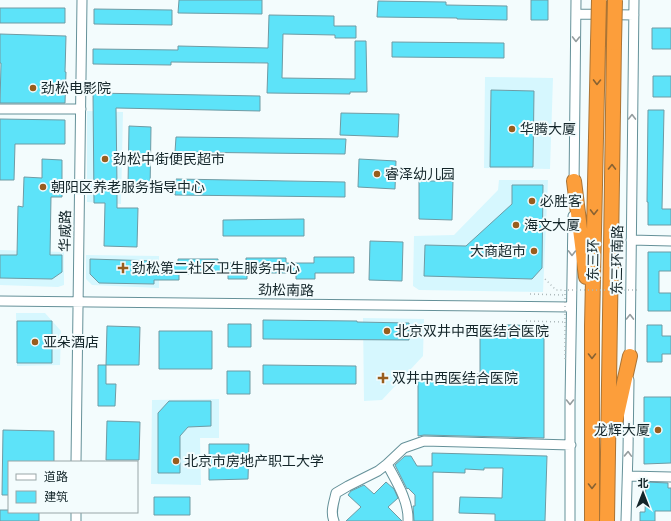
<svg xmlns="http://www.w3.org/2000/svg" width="671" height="521" viewBox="0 0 671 521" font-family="'Noto Sans','Noto Sans SC',sans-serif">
<rect width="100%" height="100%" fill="#f3fcfd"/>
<path fill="#d6f7fe" d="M485,77L553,78L550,169L484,168Z
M87,111L123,112L121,204L87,202Z
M499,180H548L543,292L419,290L413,286L414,236L454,235L498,190Z
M0,250L64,252V285L58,287L0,285Z
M86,255L159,256V288L92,285L86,279Z
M16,313H45L61,331L60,365L17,366Z
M363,318L424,319L423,356L382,400L364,401Z
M219,399V438H200L201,485L151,484L152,400Z"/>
<path fill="#5de3f9" stroke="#6f9ba4" d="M179,0H262V14L178,13Z
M531,0H548V20H531Z
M378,1L446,2V5L507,6V20L457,19V18L377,17Z
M0,8H65V23H0Z
M94,9L172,10V25L94,24Z
M269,15L334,16V26H356V38H335V35L283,34L282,78L355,79V41H366L367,92H350V94L267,93L268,63L171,62V65L93,64V49L178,50V46L268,48Z
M652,28H671V49H652Z
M0,34L66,36L65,72H66L65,103H0L1,63H0Z
M392,42L504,43V58L392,57Z
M653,76H671V97H653Z
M491,90L534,91L533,167H490Z
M93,93L260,96V111L116,108L117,185H128L129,126L151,127L150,192H117V208H138L137,247L104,246L105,203H94Z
M648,110H664L662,209H671V225H648V202H647Z
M341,113L399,114L398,137L340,135Z
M0,119L65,120V144H15L14,180H0Z
M176,137L346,139L345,154L175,152Z
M42,159L62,160V197H51L50,255H62V272L52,279L0,278V255H17L18,206L23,207L24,177L42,178Z
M359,159L396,161L395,189L358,187Z
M176,179L345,182V197L175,195Z
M419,181H453L452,220L419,219Z
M512,185H543L542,268L532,279L424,276L425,245L466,246L512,204Z
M304,219V236H223V220Z
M370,241L403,242L402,281L369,280Z
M648,252H671V271H659V293H671V311H648Z
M314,257H354V273H315V279H296V273H247V279H228V274H179V280H154V284L99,283L90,274V259L155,261V264H178V259H218V263H246V258H286V263H314Z
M263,320L357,321V322L409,323V340L263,339Z
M17,321H52V363H17Z
M228,324H251V347H228Z
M480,324L544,326V438L424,435L418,436V373L480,374Z
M647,325H662V336H671V354H662V362H647Z
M107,326L140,327L139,365H106Z
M159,331H212V369H159Z
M98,365H106V384H116L115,406H98Z
M263,365L356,366V384H263Z
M227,371H250V394H227Z
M644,397H671V463L644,464Z
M169,401H211V426L188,427L180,436V473H158V413Z
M107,421L140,422L139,460H106Z
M3,430L54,431V462H9V495H2Z
M209,444H249L248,479L209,480Z
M432,453L547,456L545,521H495V514L459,513L460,497L502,498L503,468H484V470L465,469V473L433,472V521H414L413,506H415V495L408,488L407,489L395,465L405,456H411L417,466H432Z
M386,482L394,489L398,498L388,507L402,521H346L361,507L348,495L351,491L364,485L374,494Z
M646,482L668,483V488H671V511H655V521H640V512H645Z
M154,497H190V515H154Z
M0,510H9V512H39V521H0Z"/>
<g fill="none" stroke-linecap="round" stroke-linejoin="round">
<defs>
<path id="minor" d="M576,14L634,15
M0,109H81
M574,186L576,0
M631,240L671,241
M0,301L571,307
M630,362L634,0
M76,462L82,0
M387,464C396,481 409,501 408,521
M628,476L671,477
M76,521V512
M334,521C330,512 334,502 336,493L348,486L378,471L387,464L404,448L424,441L571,445
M570,521V403L573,216
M626,521L628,451L629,380"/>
<path id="highway" d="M574,181L586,277
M614,428L630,356
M592,521V326L598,43
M607,521L614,43"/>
</defs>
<use href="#minor" stroke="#659199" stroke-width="11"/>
<use href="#highway" stroke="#aa7435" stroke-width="16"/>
<path stroke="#acb8ba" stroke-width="1.5" stroke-dasharray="1 3" stroke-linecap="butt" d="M545,279L556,290H563
M530,294L563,295
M526,321L563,322"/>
<use href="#minor" stroke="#fff" stroke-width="9"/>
<use href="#highway" stroke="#fc9e3b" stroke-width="14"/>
<defs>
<path id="highway-bridge" d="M598,43L599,0
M614,43L615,0"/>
</defs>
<use href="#highway-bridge" stroke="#aa7435" stroke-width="16" stroke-linecap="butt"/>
<path stroke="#acb8ba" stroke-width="1.5" stroke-dasharray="1 3" stroke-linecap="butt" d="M565,359V290H639"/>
<use href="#highway-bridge" stroke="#fc9e3b" stroke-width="14"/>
</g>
<defs><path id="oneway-chevron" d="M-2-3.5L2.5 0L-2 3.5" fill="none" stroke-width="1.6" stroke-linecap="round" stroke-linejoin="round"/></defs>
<g stroke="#959d9f">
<use href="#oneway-chevron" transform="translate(576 39) rotate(91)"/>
<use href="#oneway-chevron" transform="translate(632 117) rotate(-89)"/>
<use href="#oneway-chevron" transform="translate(572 253) rotate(91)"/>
<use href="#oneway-chevron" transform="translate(630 317) rotate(-89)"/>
<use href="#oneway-chevron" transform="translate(570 402) rotate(90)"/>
<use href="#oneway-chevron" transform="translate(628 454) rotate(-88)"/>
</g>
<g stroke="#886232">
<use href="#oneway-chevron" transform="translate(597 82) rotate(91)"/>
<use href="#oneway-chevron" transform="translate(612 167) rotate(-89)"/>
<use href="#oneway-chevron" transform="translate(594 212) rotate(91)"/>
<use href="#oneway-chevron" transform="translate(592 356) rotate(90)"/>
<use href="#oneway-chevron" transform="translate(592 486) rotate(90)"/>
</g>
<g fill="#985d1d" stroke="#f3fcfd" stroke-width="1.5">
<circle cx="33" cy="88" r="4"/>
<circle cx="512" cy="129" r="4"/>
<circle cx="105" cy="159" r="4"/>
<circle cx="377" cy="174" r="4"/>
<circle cx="43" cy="187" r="4"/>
<circle cx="532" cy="201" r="4"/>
<circle cx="516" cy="225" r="4"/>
<circle cx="534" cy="251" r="4"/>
<path d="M121 262h4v4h4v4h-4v4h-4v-4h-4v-4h4z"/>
<circle cx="387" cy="331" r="4"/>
<circle cx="35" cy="342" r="4"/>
<path d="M381 372h4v4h4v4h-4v4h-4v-4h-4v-4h4z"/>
<circle cx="658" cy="430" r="4"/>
<circle cx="176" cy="461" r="4"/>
</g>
<g text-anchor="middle" stroke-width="4" stroke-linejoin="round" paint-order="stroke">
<g font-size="14" fill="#132529" stroke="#f3fcfd" text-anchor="start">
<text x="41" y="93">劲松电影院</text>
<text x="520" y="134">华腾大厦</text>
<text x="113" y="164">劲松中街便民超市</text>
<text x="385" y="179">睿泽幼儿园</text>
<text x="51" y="192">朝阳区养老服务指导中心</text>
<text x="540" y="206">必胜客</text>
<text x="524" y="230">海文大厦</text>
<text x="526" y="256" text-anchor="end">大商超市</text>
<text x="132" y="273">劲松第二社区卫生服务中心</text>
<text x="395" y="336">北京双井中西医结合医院</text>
<text x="43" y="347">亚朵酒店</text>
<text x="392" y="383">双井中西医结合医院</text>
<text x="650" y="435" text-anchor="end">龙辉大厦</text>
<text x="184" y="466">北京市房地产职工大学</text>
</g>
<g font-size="14" fill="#132529" stroke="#f3fcfd">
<text transform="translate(65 231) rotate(-89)" y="5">华威路</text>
<text transform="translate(593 260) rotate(-89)" y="5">东三环</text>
<text transform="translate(617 260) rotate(-89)" y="5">东三环南路</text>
<text transform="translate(286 290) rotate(1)" y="5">劲松南路</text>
</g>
</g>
<rect x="8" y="461" width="130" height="52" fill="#f3fcfd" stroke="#99a6a8"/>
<rect x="16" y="474" width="20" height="6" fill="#ffffff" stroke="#99a6a8"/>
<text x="44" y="481" font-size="12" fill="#132529">道路</text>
<rect x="16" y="491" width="20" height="12" fill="#5de3f9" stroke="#99a6a8"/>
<text x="44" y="501" font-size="12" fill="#132529">建筑</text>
<g transform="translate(643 493)" stroke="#f3fcfd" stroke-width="3" paint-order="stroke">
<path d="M0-3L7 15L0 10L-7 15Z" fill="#132529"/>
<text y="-6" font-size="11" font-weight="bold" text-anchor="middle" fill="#132529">北</text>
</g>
</svg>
